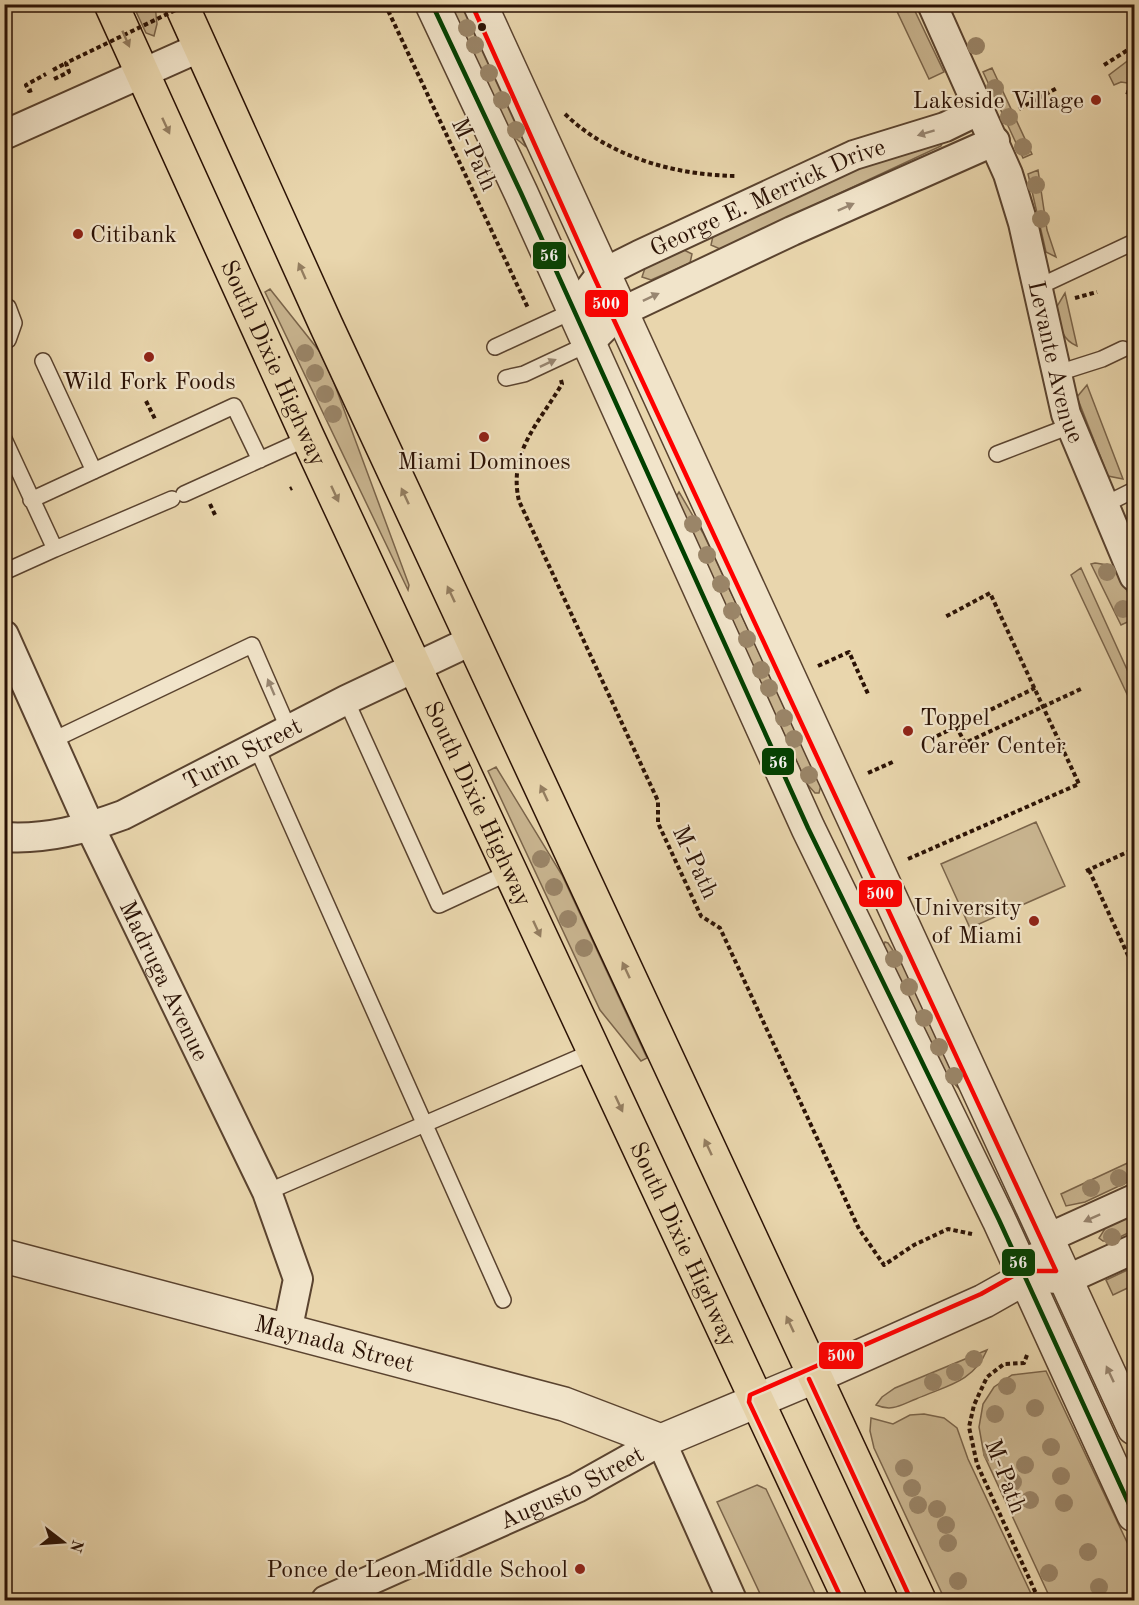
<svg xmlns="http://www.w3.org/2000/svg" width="1139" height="1605" viewBox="0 0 1139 1605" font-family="'Old Standard TT',serif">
<rect width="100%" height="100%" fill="#e9d6ad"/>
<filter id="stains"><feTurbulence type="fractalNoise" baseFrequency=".00333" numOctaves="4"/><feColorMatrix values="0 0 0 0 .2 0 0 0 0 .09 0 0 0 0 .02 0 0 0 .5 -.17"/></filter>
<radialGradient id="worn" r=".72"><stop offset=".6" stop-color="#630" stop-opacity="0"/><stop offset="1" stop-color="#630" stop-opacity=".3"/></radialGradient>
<path fill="#c9b590" stroke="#7a644a" stroke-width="1.5" d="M133,5H155L157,24L154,36L146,33Z
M450,5H461L526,147L511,134Z
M894,5H912L944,72L929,79Z
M1134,56V84L1121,82L1114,85L1109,75Z
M992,68L1032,154L1023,158L983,72Z
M943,141L941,146L720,249L711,245L713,236L830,175Z
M1038,170L1047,230L1056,257L1046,252L1028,174Z
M684,250L692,254L690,263L651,280L642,277L645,268Z
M270,289L320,352L333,380L409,585L408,590L265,292Z
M1065,293L1077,346C1060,339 1060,324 1056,308Z
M1087,385L1123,479L1108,476L1077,397Z
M679,492L703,533L821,785L819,793H815L807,784L691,532L676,497Z
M1095,563C1100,564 1106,564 1109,566C1122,574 1135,605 1134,619L1121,625L1091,564Z
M1081,568L1134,685V709L1071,575Z
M496,767L562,875L647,1058L641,1061L600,1010L488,771Z
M1036,822L1065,886L970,928L941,864Z
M885,942L888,943L910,976L965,1091L962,1092L947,1076L883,947Z
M1134,1160V1179L1085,1202L1066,1206L1061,1194Z
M1134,1214V1230L1112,1241H1103L1099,1238L1106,1227Z
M1134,1267V1285L1113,1295L1106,1280Z
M987,1350C973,1383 945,1386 916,1399C901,1405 892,1412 876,1405L882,1397L895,1388Z
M1046,1371L1134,1557V1600H1051L984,1455L979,1427L983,1404L994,1387L1012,1375Z
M924,1414L944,1418L957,1428L968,1459L1034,1600H945L874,1448L870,1431L871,1418L893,1424L910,1415Z
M757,1485L766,1489L818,1600H763L717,1502Z"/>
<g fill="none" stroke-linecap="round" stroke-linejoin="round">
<defs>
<path id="service" d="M1036,288L1134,242
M8,307L14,323L8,340
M495,347L573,311
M43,361L94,471
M1055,374L1102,359L1123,349
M506,378L524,374L588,344
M4,439L55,549L4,572
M997,454L1070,426
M184,494L308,438
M31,500L234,406L260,460
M1104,505L1134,490
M55,549L172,499
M346,700L439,905L510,872
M51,741L252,645L289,730
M256,746L503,1300
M267,1192L594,1051"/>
<g id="minor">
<path id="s1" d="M932,4L1008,174L1023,223L1066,414L1134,576"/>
<path d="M4,135L201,47"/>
<path id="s2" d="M573,311L601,274L639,255L854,155L945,127L980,110"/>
<path d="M588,344L619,313L792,231L995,141"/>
<path id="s3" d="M4,635L90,827L267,1192L298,1279L287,1332"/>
<path id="s4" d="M4,837C46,840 85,829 123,815L346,700L473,640"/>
<path d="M1050,1237L1134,1199"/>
<path d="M1025,1278L1068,1279L1134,1249"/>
<path id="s5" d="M326,1600L577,1488L661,1441L732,1600"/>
</g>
<g id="tertiary">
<path d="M432,4L521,193L808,828L999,1220L1134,1515"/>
<path d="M480,4C695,480 920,952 1134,1428"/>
<path id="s6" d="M4,1256L564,1404L661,1441L816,1376L984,1301L1025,1278L1036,1260"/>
</g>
<g id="trunk">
<path id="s7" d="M111,4L308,438L850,1600"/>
<path d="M181,4L326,325L919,1600"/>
</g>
</defs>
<use href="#service" stroke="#5a432f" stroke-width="18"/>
<use href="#minor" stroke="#5a432f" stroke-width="32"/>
<use href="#tertiary" stroke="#5a432f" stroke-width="36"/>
<use href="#trunk" stroke="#2b1205" stroke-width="36"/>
<path stroke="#2b1205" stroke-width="4" stroke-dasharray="4.5 3" stroke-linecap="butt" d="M385,4L528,308
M1104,65L1134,46
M53,70L66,63
M32,90L29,91L26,85L46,74
M1126,92L1134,94
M1019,109L1057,88
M565,114C609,157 675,175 735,176
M1075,298L1097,292
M561,380L562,384C538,424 508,453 519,501L658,801V823L701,916L720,928L859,1229L884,1265L914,1245L948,1229L972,1234
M146,401L155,419
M290,489L292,488
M210,504L216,517
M818,666L849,652L869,696
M956,726L965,743L1083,688
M937,736L1035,688
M868,773L895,761
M908,859L1079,784L990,593L945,617
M1089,870L1132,964
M1086,871L1134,849
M1027,1355L1024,1363L1004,1364L987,1377L974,1405L969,1427L977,1464L1039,1600"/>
<use href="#service" stroke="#f1e4ca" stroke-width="15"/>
<use href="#minor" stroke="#f1e4ca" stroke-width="28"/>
<use href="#tertiary" stroke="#f1e4ca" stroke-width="33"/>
<use href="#trunk" stroke="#e9d6ad" stroke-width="33"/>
<path stroke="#2b1205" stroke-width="4" stroke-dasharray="4.5 3" stroke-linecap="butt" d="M54,79L69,72L66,63L188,4"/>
<defs>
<path id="bus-1" d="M432,4L521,193L808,828L999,1220L1134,1515"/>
<path id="bus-2" d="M473,7L594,277L1056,1271H1022L981,1294L750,1395L749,1402L842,1600
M809,1379L911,1600"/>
</defs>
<use href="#bus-1" stroke="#f1e4ca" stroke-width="9"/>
<use href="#bus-2" stroke="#f1e4ca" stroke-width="9"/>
<use href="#bus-1" stroke="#004000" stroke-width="4.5"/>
<use href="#bus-2" stroke="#f00" stroke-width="4.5"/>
</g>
<g fill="#9a8568">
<circle cx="467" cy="28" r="9"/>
<circle cx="475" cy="45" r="9"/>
<circle cx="976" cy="46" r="9"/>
<circle cx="489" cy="73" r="9"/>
<circle cx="995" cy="88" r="9"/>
<circle cx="502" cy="100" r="9"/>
<circle cx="1009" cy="117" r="9"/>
<circle cx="516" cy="130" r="9"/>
<circle cx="1023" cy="147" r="9"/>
<circle cx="1036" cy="185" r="9"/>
<circle cx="1041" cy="219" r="9"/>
<circle cx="305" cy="353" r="9"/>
<circle cx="315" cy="373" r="9"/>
<circle cx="325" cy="394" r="9"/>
<circle cx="333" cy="414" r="9"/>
<circle cx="693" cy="524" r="9"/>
<circle cx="707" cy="555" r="9"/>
<circle cx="1107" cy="572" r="9"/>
<circle cx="721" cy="584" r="9"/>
<circle cx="1123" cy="609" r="9"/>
<circle cx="732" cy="611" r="9"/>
<circle cx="747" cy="639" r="9"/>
<circle cx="761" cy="670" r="9"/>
<circle cx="769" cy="688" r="9"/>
<circle cx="784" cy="718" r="9"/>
<circle cx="794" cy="739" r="9"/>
<circle cx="809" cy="775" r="9"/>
<circle cx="541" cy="859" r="9"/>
<circle cx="554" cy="887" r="9"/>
<circle cx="568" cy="919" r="9"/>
<circle cx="584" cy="948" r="9"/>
<circle cx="894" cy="959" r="9"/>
<circle cx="909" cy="987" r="9"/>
<circle cx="924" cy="1018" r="9"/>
<circle cx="939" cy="1047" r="9"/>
<circle cx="954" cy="1076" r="9"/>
<circle cx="1119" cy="1178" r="9"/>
<circle cx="1091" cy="1188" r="9"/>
<circle cx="1112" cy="1237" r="9"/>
<circle cx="974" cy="1359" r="9"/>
<circle cx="955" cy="1372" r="9"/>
<circle cx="933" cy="1382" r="9"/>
<circle cx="1007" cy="1386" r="9"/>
<circle cx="1035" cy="1408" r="9"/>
<circle cx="995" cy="1414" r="9"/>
<circle cx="1051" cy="1447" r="9"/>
<circle cx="992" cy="1453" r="9"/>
<circle cx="1025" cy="1465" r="9"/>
<circle cx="904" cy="1468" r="9"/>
<circle cx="1061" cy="1476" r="9"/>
<circle cx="1013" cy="1482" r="9"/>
<circle cx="912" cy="1488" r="9"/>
<circle cx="1030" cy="1500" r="9"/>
<circle cx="1064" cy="1503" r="9"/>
<circle cx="918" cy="1505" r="9"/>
<circle cx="937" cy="1509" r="9"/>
<circle cx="946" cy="1525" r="9"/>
<circle cx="948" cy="1543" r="9"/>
<circle cx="1088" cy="1552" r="9"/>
<circle cx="1049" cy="1573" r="9"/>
<circle cx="958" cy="1581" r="9"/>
<circle cx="1099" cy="1587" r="9"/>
</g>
<defs><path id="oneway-solid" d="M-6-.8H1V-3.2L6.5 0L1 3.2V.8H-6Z" transform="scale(1.5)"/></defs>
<g fill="#947e61">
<use href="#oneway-solid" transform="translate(126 39) rotate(66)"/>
<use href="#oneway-solid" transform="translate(166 126) rotate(65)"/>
<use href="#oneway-solid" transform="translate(302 271) rotate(-114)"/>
<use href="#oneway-solid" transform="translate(335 494) rotate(65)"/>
<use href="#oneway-solid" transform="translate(405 496) rotate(-115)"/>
<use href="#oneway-solid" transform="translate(451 594) rotate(-115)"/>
<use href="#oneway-solid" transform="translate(544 793) rotate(-115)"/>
<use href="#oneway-solid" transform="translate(537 929) rotate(65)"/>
<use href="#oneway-solid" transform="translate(626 970) rotate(-115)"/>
<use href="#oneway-solid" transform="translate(619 1104) rotate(65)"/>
<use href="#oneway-solid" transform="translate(708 1147) rotate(-115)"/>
<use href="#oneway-solid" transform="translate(790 1324) rotate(-115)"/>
</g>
<g fill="#988671">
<use href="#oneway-solid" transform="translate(926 133) rotate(163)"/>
<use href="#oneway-solid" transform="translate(846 207) rotate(-24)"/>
<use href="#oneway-solid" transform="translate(651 297) rotate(-25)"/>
<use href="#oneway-solid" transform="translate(548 363) rotate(-25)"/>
<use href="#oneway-solid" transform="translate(271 687) rotate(-113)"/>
<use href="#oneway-solid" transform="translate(1092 1218) rotate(156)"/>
<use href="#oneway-solid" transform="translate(1110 1374) rotate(-115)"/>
</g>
<circle fill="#2b1205" stroke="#f1e4ca" stroke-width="2" cx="482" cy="27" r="5"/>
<g fill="#8f2418" stroke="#f1e4ca" stroke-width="2">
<circle cx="1096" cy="100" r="6"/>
<circle cx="78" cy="234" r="6"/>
<circle cx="149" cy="357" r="6"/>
<circle cx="484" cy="437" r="6"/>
<circle cx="908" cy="731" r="6"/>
<circle cx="1034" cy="921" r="6"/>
<circle cx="580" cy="1569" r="6"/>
</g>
<g text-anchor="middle" stroke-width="4.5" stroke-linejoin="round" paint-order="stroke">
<g font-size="24" fill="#2b1205" stroke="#f1e4ca" text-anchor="end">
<text x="1084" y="108">Lakeside Village</text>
<text x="90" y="242" text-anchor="start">Citibank</text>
<text x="149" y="389" text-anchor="middle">Wild Fork Foods</text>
<text x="484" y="469" text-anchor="middle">Miami Dominoes</text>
<text x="920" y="725" text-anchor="start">Toppel<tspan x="920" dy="28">Career Center</tspan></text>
<text x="1022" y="915">University<tspan x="1022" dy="28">of Miami</tspan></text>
<text x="568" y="1577">Ponce de Leon Middle School</text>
</g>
<g font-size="24" fill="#2b1205" stroke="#f1e4ca">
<text transform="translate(475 154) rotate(65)" y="8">M-Path</text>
<text dy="8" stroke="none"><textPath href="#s2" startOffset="230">George E. Merrick Drive</textPath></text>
<text dy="8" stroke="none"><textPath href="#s1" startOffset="380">Levante Avenue</textPath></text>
<text dy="8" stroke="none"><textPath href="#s7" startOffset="394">South Dixie Highway</textPath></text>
<text dy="8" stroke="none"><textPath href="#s4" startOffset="256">Turin Street</textPath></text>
<text dy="8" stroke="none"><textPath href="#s7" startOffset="880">South Dixie Highway</textPath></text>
<text transform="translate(696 862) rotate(65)" y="8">M-Path</text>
<text dy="8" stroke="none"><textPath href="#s3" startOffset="381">Madruga Avenue</textPath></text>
<text dy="8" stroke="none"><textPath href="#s7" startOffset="1366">South Dixie Highway</textPath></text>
<text dy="8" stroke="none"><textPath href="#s6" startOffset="342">Maynada Street</textPath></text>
<text transform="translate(1006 1476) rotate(69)" y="8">M-Path</text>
<text dy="8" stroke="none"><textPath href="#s5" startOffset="270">Augusto Street</textPath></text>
</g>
</g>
<g stroke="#f1e4ca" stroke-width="2">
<rect x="532" y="241" width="35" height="29" rx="6" fill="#004000"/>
<rect x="584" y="289" width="45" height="29" rx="6" fill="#f00"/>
<rect x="761" y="747" width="34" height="29" rx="6" fill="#004000"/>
<rect x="858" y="879" width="45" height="29" rx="6" fill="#f00"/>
<rect x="1001" y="1248" width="35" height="29" rx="6" fill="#004000"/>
<rect x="818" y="1341" width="46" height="29" rx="6" fill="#f00"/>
</g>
<g font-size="16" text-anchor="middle" font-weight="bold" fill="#fff">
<text x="549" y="261">56</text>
<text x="606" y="309">500</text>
<text x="778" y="768">56</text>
<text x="880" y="899">500</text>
<text x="1018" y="1268">56</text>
<text x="841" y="1361">500</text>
</g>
<rect width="1139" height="1605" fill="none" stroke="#e9d6ad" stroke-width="24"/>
<rect x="6" y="6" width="1127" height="1593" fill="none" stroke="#2b1205" stroke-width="3"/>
<rect x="12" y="12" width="1115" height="1581" fill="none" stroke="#2b1205" stroke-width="1.5"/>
<g transform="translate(63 1542) rotate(107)" stroke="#f1e4ca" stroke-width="4.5" paint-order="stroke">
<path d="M0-4.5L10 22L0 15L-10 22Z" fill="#2b1205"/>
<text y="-9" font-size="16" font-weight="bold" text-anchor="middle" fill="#2b1205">N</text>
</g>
<rect width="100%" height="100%" filter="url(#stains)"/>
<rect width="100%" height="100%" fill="url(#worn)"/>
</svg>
